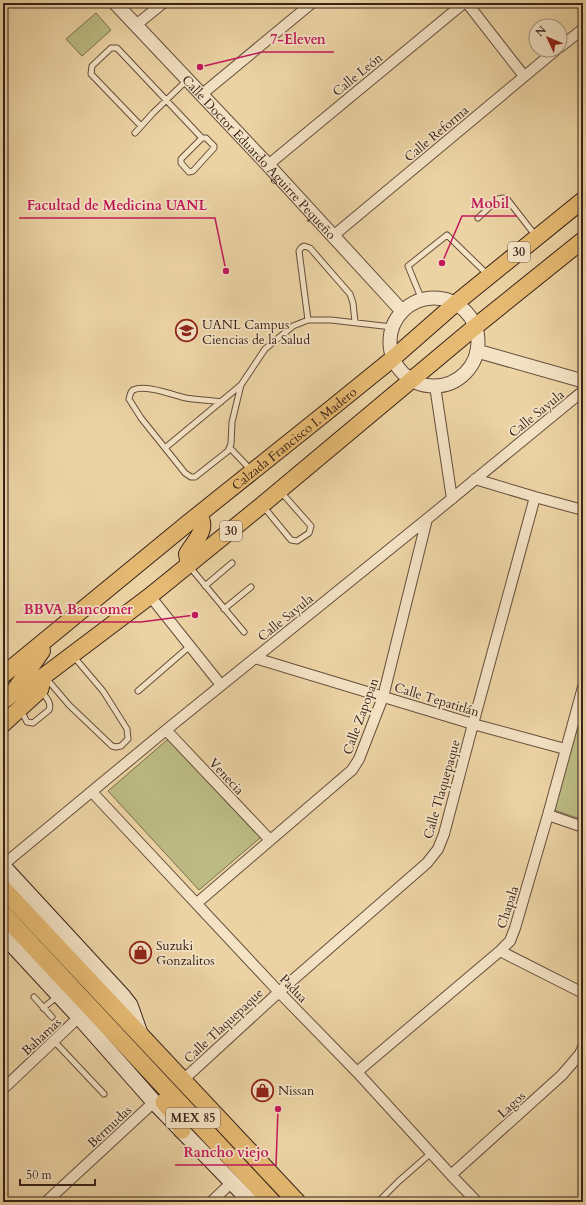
<svg xmlns="http://www.w3.org/2000/svg" width="586" height="1205" viewBox="0 0 586 1205" font-family="Cardo,serif">
<rect width="100%" height="100%" fill="#ecd3a4"/>
<filter id="stains"><feTurbulence type="fractalNoise" baseFrequency=".005" numOctaves="4"/><feColorMatrix values="0 0 0 0 .2 0 0 0 0 .09 0 0 0 0 .02 0 0 0 .5 -.17"/></filter>
<radialGradient id="worn" r=".72"><stop offset=".6" stop-color="#630" stop-opacity="0"/><stop offset="1" stop-color="#630" stop-opacity=".3"/></radialGradient>
<path fill="#bcbb83" stroke="#7a6e4e" d="M96,13L111,30L82,56L66,39Z
M583,702V820L554,810Z
M167,740L169,741L259,834L260,838L199,890L108,791Z"/>
<g fill="none" stroke-linecap="round" stroke-linejoin="round">
<defs>
<path id="service" d="M141,126L91,74L92,66L111,48H117L202,138
M135,133L153,113L187,80
M202,138H206L214,146V148L193,171L189,172L181,163V159Z
M478,218L498,199L503,198L507,199L535,235
M422,300L408,266L447,235L488,275
M308,320L299,251L301,248L304,246L310,248L350,294L353,303L355,322
M221,402C209,400 197,400 186,398C173,395 145,384 133,390C130,392 130,396 129,399L141,418L185,473L191,477H195L228,451L231,444L232,422L241,385L265,349L293,326L308,320H331L392,327
M165,448L241,385
M230,448L251,470
M263,506L291,540L297,541L309,533L311,526L281,492
M189,566L244,632
M205,586L232,563
M224,609L251,587
M46,678L69,705L112,746L116,747L121,746L128,739L127,729L103,691L74,657
M138,691L190,646
M21,710L27,722L33,723L49,710C52,703 46,697 41,691
M34,997L52,1017
M43,1008L58,996
M54,1041L104,1094
M378,1202L399,1181L431,1153"/>
<path id="minor" d="M467,3L524,76
M136,25L163,3
M560,47L583,29
M201,95L312,3
M268,165L464,3
M333,236L556,50
M435,386L452,499
M475,479L535,497L583,510
M150,596L221,685
M255,658L473,724L565,749
M166,730L270,840
M92,792L279,992L357,1072L451,1175L477,1202
M548,815L583,827
M3,865L166,730L427,519L583,391
M197,903L352,770L359,759L383,697L427,519
M3,950L10,943
M500,951L583,993
M357,1072L500,951L510,941L515,928L548,815L583,687
M183,1080L279,992L427,863L438,849L444,834L473,724L535,497
M3,1089L79,1017
M451,1175L562,1075L580,1054L583,1047
M46,1202L154,1102
M211,1202L232,1182"/>
<g id="tertiary">
<path id="s1" d="M115,3L268,165L402,311"/>
<circle cx="434" cy="342" r="44"/>
<path d="M477,351L583,381"/>
</g>
<path id="secondary" d="M3,866L123,996L130,1005L141,1036
M3,935L79,1017L154,1102L251,1202"/>
<g id="primary">
<path d="M189,565L187,554C194,541 209,530 199,515"/>
<path id="s2" d="M3,675L188,523L333,407L391,360L456,303L583,200"/>
<path d="M14,691L42,651"/>
<path d="M3,701L11,695L44,676L150,596L262,505L476,326L583,240"/>
<path d="M3,724L40,690L44,676"/>
</g>
<path id="trunk" d="M3,889L297,1202
M3,914L272,1202
M164,1102C172,1111 179,1119 182,1130"/>
</defs>
<use href="#service" stroke="#654e3c" stroke-width="7"/>
<use href="#minor" stroke="#654e3c" stroke-width="12"/>
<use href="#tertiary" stroke="#654e3c" stroke-width="15"/>
<use href="#secondary" stroke="#382219" stroke-width="17"/>
<use href="#primary" stroke="#382219" stroke-width="18"/>
<use href="#trunk" stroke="#382219" stroke-width="19"/>
<use href="#service" stroke="#f3e2c4" stroke-width="5"/>
<use href="#minor" stroke="#f3e2c4" stroke-width="10"/>
<use href="#tertiary" stroke="#f3e2c4" stroke-width="13"/>
<use href="#secondary" stroke="#f3e2c4" stroke-width="15"/>
<use href="#primary" stroke="#e6ba72" stroke-width="16"/>
<use href="#trunk" stroke="#e6ba72" stroke-width="17"/>
</g>
<defs>
<symbol id="university-ring" viewBox="-11 -11 22 22"><circle r="9.5" fill="#f3e2c4" stroke="#8f2418" stroke-width="1.5"/><path d="M0-5L7-2L0 1L-7-2ZM-4 1L0 2.5L4 1V4Q0 6-4 4Z" fill="#8f2418"/></symbol>
<symbol id="shop-ring" viewBox="-11 -11 22 22"><circle r="9.5" fill="#f3e2c4" stroke="#8f2418" stroke-width="1.5"/><path d="M-5-2.5h2.3a2.7 3.5 0 0 1 5.4 0H5L5.5 6h-11ZM-1.5-2.5h3a1.5 2.3 0 0 0-3 0Z" fill="#8f2418"/></symbol>
</defs>
<g fill-rule="evenodd">
<use href="#university-ring" x="174" y="318" width="25" height="25"/>
<use href="#shop-ring" x="128" y="940" width="25" height="25"/>
<use href="#shop-ring" x="250" y="1078" width="25" height="25"/>
</g>
<g text-anchor="middle" stroke-width="3.5" stroke-linejoin="round" paint-order="stroke">
<g fill="#f3e2c4" stroke="#705c4c" stroke-width="1">
<rect x="508" y="242" width="22" height="20" rx="3"/>
<rect x="220" y="521" width="22" height="20" rx="3"/>
<rect x="166" y="1108" width="54" height="20" rx="3"/>
</g>
<g font-size="12" font-weight="bold" fill="#382219">
<text x="519" y="256">30</text>
<text x="231" y="535">30</text>
<text x="193" y="1122">MEX 85</text>
</g>
<g font-size="13" fill="#382219" stroke="#f3e2c4">
<text transform="translate(357 74) rotate(-39)" y="5">Calle León</text>
<text transform="translate(436 133) rotate(-40)" y="5">Calle Reforma</text>
<text dy="5" stroke="none"><textPath href="#s1" startOffset="211">Calle Doctor Eduardo Aguirre Pequeño</textPath></text>
<text transform="translate(536 413) rotate(-39)" y="5">Calle Sayula</text>
<text dy="5" stroke="none"><textPath href="#s2" startOffset="375">Calzada Francisco I. Madero</textPath></text>
<text transform="translate(285 617) rotate(-39)" y="5">Calle Sayula</text>
<text transform="translate(437 699) rotate(17)" y="5">Calle Tepatitlán</text>
<text transform="translate(360 716) rotate(-70)" y="5">Calle Zapopan</text>
<text transform="translate(227 776) rotate(47)" y="5">Venecia</text>
<text transform="translate(441 789) rotate(-74)" y="5">Calle Tlaquepaque</text>
<text transform="translate(507 907) rotate(-72)" y="5">Chapala</text>
<text transform="translate(294 988) rotate(46)" y="5">Padua</text>
<text transform="translate(223 1025) rotate(-43)" y="5">Calle Tlaquepaque</text>
<text transform="translate(41 1036) rotate(-43)" y="5">Bahamas</text>
<text transform="translate(511 1104) rotate(-42)" y="5">Lagos</text>
<text transform="translate(109 1126) rotate(-43)" y="5">Bermudas</text>
</g>
<g font-size="13" fill="#382219" stroke="#f3e2c4" text-anchor="start">
<text x="202" y="329">UANL Campus<tspan x="202" dy="15">Ciencias de la Salud</tspan></text>
<text x="156" y="950">Suzuki<tspan x="156" dy="15">Gonzalitos</tspan></text>
<text x="278" y="1095">Nissan</text>
</g>
</g>
<path fill="none" stroke="#c2185b" stroke-width="1.5" d="M200 67L262 52H334M442 263L462 216H517M226 271L215 218H19M195 615L141 622H16M278 1109L276 1165H175"/>
<g fill="#c2185b" stroke="#f3e2c4" stroke-width="1.5">
<circle cx="200" cy="67" r="4"/>
<circle cx="442" cy="263" r="4"/>
<circle cx="226" cy="271" r="4"/>
<circle cx="195" cy="615" r="4"/>
<circle cx="278" cy="1109" r="4"/>
</g>
<g font-size="14" text-anchor="middle" font-weight="bold" fill="#c2185b" stroke="#f3e2c4" stroke-width="3.5" stroke-linejoin="round" paint-order="stroke">
<text x="298" y="44">7-Eleven</text>
<text x="490" y="208">Mobil</text>
<text x="117" y="210">Facultad de Medicina UANL</text>
<text x="78" y="614">BBVA Bancomer</text>
<text x="226" y="1157">Rancho viejo</text>
</g>
<rect width="586" height="1205" fill="none" stroke="#ecd3a4" stroke-width="16"/>
<rect x="4" y="4" width="578" height="1197" fill="none" stroke="#382219" stroke-width="2"/>
<rect x="8" y="8" width="570" height="1189" fill="none" stroke="#382219"/>
<g transform="translate(548 38) rotate(314)"><circle r="19" fill="#f3e2c4" stroke="#a89580"/>
<path d="M0-3L7 15L0 10L-7 15Z" fill="#8f2418"/>
<text y="-6" font-size="11" font-weight="bold" text-anchor="middle" fill="#382219">N</text>
</g>
<path d="M20 1179v6h75v-6" fill="none" stroke="#382219" stroke-width="2"/>
<text x="26" y="1179" font-size="12" fill="#382219" stroke="#f3e2c4" stroke-width="3" paint-order="stroke">50 m</text>
<rect width="100%" height="100%" filter="url(#stains)"/>
<rect width="100%" height="100%" fill="url(#worn)"/>
</svg>
